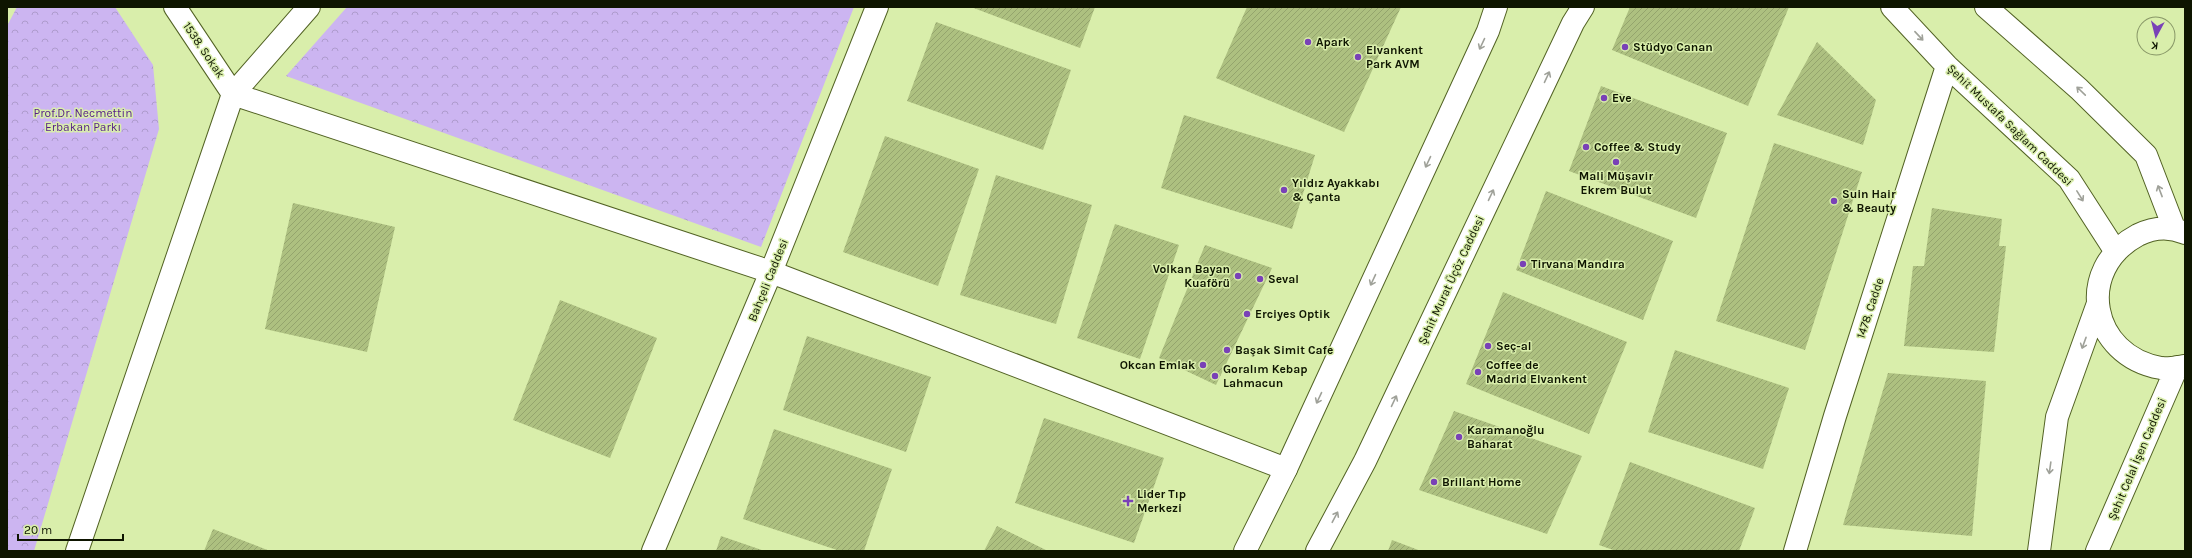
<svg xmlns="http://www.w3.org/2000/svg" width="2192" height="558" viewBox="0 0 2192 558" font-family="Karla,sans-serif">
<defs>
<pattern id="park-crowns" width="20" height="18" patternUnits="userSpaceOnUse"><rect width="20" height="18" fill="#ccb5f1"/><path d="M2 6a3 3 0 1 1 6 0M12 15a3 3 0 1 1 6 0" fill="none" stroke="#ae9bcd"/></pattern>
<pattern id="building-hatch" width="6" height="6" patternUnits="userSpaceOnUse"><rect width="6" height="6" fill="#adc080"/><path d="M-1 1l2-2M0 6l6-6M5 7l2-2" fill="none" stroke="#94a46d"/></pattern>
</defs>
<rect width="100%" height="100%" fill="#d9eeab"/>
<path fill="url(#park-crowns)" d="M17,7H115L153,65L159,129L34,551H7V26Z
M347,7H854L761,247L286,76Z"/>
<path fill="url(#building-hatch)" d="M971,7H1095L1080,48Z
M1247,7H1401L1344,132L1216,78Z
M1630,7H1789L1748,106L1612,50Z
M936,22L1071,70L1043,150L907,101Z
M1817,42L1876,100L1863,145L1777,115Z
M1601,86L1727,133L1696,218L1569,171Z
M1184,115L1315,155L1292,229L1161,188Z
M885,136L979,169L938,286L843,252Z
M1774,143L1862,172L1805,350L1716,321Z
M996,175L1092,205L1056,324L960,295Z
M1546,191L1673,241L1643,320L1516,270Z
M293,203L395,227L367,352L265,329Z
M1932,208L2002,219L1999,246H2006L1994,352L1904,346L1913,266H1924Z
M1115,224L1179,245L1140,359L1077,338Z
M1205,245L1272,268L1216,385L1159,358Z
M1503,292L1627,342L1589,434L1466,384Z
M560,300L657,338L610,458L513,420Z
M807,336L931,377L906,452L783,410Z
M1675,350L1789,388L1763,469L1648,432Z
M1888,373L1986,381L1972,536L1843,525Z
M1454,411L1582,456L1547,534L1419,490Z
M1044,418L1164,458L1134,543L1015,503Z
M774,429L892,469L864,551H840L743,519Z
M1630,462L1755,508L1739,551H1616L1599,545Z
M997,526L1048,551H984Z
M213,529L270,551H204Z
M721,536L765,551H716Z
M1392,540L1421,551H1388Z"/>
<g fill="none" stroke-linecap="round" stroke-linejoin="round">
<defs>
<path id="street" d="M175,7L233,94L771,272L1286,469
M77,551L233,94L309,7
M653,551L771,272L877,7"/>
<path id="secondary" d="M1892,7L1947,66L2069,179L2116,252
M1986,7L2079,89L2146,155L2174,228
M2185,233C2169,226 2154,227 2138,235C2074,269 2090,356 2161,368C2168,369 2178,367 2185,366
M1245,551L1286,469L1488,31L1496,7
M1317,551L1365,461L1573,23L1583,7
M1795,551L1835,416L1947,66
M2039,551L2057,417L2097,306
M2097,551L2177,367"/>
</defs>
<use href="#street" stroke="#526224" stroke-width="24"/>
<use href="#secondary" stroke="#526224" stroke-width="24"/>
<use href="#street" stroke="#fff" stroke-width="22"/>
<use href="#secondary" stroke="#fff" stroke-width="22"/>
</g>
<defs><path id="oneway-shaft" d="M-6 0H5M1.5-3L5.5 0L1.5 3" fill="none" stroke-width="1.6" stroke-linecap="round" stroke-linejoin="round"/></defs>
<g stroke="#9fa199">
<use href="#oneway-shaft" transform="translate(1919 36) rotate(47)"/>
<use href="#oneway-shaft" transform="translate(1482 44) rotate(115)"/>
<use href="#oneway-shaft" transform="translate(1547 77) rotate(-65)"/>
<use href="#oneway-shaft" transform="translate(2081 91) rotate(-136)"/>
<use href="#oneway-shaft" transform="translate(1428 162) rotate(115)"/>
<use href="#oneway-shaft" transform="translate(2160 191) rotate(-111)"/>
<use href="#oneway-shaft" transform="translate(1491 195) rotate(-65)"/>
<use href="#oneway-shaft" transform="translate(2080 196) rotate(58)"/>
<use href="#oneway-shaft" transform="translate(1373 280) rotate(115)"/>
<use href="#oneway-shaft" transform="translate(2084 343) rotate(110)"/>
<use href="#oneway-shaft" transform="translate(1319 398) rotate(115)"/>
<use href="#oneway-shaft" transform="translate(1394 401) rotate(-65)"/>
<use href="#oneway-shaft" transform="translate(2050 468) rotate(98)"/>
<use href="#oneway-shaft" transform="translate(1335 517) rotate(-62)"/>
</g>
<g fill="#7941b7" stroke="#d9eeab" stroke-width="1.5">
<circle cx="1308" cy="42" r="4"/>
<circle cx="1625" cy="47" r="4"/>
<circle cx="1358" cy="57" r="4"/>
<circle cx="1604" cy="98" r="4"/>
<circle cx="1586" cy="147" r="4"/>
<circle cx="1616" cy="162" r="4"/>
<circle cx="1284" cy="190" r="4"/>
<circle cx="1834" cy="201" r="4"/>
<circle cx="1523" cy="264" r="4"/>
<circle cx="1238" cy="276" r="4"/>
<circle cx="1260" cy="279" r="4"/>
<circle cx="1247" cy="314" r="4"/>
<circle cx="1488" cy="346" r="4"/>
<circle cx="1227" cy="350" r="4"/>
<circle cx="1203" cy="365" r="4"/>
<circle cx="1478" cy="372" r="4"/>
<circle cx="1215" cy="376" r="4"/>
<circle cx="1459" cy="437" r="4"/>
<circle cx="1434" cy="482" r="4"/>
<path d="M1126 495h4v4h4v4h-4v4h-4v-4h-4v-4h4z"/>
</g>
<g text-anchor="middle" stroke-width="3" stroke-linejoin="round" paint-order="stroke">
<g font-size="12" font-weight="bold" fill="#0e1500" stroke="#d9eeab" text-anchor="start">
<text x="1316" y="46">Apark</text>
<text x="1633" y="51">Stüdyo Canan</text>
<text x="1366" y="54">Elvankent<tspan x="1366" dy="14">Park AVM</tspan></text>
<text x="1612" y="102">Eve</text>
<text x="1594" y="151">Coffee &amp; Study</text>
<text x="1616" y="180" text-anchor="middle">Mali Müşavir<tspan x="1616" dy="14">Ekrem Bulut</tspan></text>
<text x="1292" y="187">Yıldız Ayakkabı<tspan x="1292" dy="14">&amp; Çanta</tspan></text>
<text x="1842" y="198">Suin Hair<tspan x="1842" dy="14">&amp; Beauty</tspan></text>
<text x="1531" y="268">Tirvana Mandıra</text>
<text x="1230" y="273" text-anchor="end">Volkan Bayan<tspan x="1230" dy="14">Kuaförü</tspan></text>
<text x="1268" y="283">Seval</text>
<text x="1255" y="318">Erciyes Optik</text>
<text x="1496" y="350">Seç-al</text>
<text x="1235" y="354">Başak Simit Cafe</text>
<text x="1195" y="369" text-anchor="end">Okcan Emlak</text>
<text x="1486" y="369">Coffee de<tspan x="1486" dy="14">Madrid Elvankent</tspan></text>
<text x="1223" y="373">Goralım Kebap<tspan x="1223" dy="14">Lahmacun</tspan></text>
<text x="1467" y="434">Karamanoğlu<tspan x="1467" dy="14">Baharat</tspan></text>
<text x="1442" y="486">Brillant Home</text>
<text x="1137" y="498">Lider Tıp<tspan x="1137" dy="14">Merkezi</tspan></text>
</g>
<g font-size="12" fill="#0e1500" stroke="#d9eeab">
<text transform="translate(204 50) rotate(56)" y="4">1538. Sokak</text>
<text transform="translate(2010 125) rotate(44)" y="4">Şehit Mustafa Sağlam Caddesi</text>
<text transform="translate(768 280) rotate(-68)" y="4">Bahçeli Caddesi</text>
<text transform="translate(1451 280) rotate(-65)" y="4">Şehit Murat Üçöz Caddesi</text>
<text transform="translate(1870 308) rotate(-72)" y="4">1478. Cadde</text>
<text transform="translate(2137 459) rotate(-67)" y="4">Şehit Celal İşen Caddesi</text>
</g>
<g font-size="12" fill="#541b89" stroke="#d9eeab">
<text x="83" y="117">Prof.Dr. Necmettin<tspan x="83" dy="14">Erbakan Parkı</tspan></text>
</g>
</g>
<rect width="2192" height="558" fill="none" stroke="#0e1500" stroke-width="16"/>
<g transform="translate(2156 36) rotate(187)"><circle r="19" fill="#d9eeab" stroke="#889767"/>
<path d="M0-3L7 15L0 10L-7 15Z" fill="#7941b7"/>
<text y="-6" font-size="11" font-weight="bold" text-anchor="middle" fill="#0e1500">K</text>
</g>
<path d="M18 534v6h105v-6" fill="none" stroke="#0e1500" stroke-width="2"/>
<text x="24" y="534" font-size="12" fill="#0e1500" stroke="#d9eeab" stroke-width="3" paint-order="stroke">20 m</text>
</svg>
